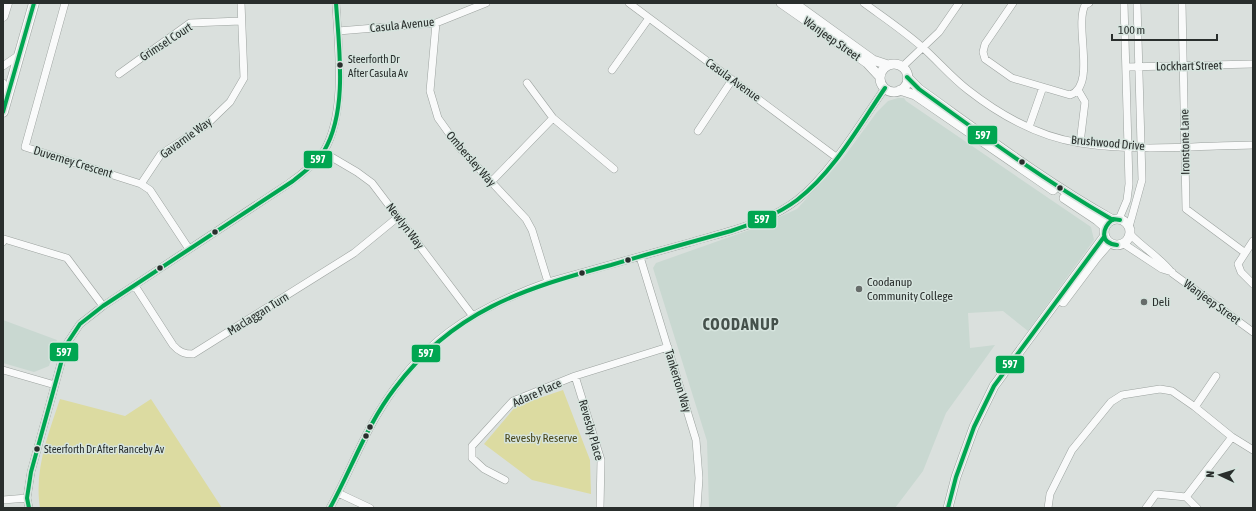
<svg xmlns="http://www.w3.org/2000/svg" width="1256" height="511" viewBox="0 0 1256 511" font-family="'Asap Condensed',sans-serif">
<rect width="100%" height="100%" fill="#dae0dd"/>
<path fill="#c9d8d1" d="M898,98H904L906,101L1091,227L1094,240L1028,331L1003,311L968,313L970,348L995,345L946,413L923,471L895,508H709L707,441L653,268L656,263L755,228L797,209L843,158L877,112L888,101Z
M3,320L57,340L49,366L34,372L3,363Z"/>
<path fill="#dcdba1" d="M563,390L590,460L591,494L532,480L484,444L516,406Z
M60,399L125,416L151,399L222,508H40C34,470 48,435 60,399Z"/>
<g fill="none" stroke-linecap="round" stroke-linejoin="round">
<defs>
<path id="street" d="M65,3L25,147L141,184L150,190L189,249
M629,3L836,157
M864,3C883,17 904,31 922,47C938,61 951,77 968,90C1000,115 1040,137 1080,143C1137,152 1196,146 1253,145
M1013,3L985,44L983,52L985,59L1012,78L1070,95C1097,86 1074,26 1085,5L1089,3
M1182,3L1186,209L1244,252
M436,23L430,91L438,118L458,146L526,219L532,230L548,282
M338,31L436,23L486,3
M3,66L19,55
M902,67L939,32L959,3
M1126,67L1253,64
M612,70L649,18
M119,74L190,23L241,21
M3,83L8,94
M527,83L553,118L614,169
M1078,90L1085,102L1080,143
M1029,127L1043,87
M698,131L732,80
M323,152L357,172L372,183L472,315
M491,182L553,118
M141,184L161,154L205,126L230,102L244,78L241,3
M1119,219L1127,200L1129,184L1124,3
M1129,227L1142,180L1137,3
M1130,234C1143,248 1161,258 1172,273L1253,332
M1253,241L1238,264L1241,272L1253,284
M3,242L4,239L67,258L103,306
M1124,244L1162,269L1172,272
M640,257L696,440L699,478L697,508
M135,286L173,345C179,352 184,354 193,354L354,253L398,217
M3,370L55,385
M575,376L601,460L600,508
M1195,407L1216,376
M505,480L484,469L472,458V446L513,401L575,376L668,347
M338,493L370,508
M3,500L27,498
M29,508L27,498L31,472L66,345L80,324L103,306L288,184C301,175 315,164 324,151C347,112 338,46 336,3
M330,508C347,478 359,445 377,415C420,342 470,310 548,282C595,269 642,256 688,243C725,232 766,224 797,200C831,173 860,124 885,88
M1048,508L1050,494L1072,450L1111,402L1122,395L1160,389L1172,391L1195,407L1232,437L1253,450
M1146,508L1156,494L1186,497
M1197,508L1186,497L1232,437"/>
<path id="secondary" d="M781,3L867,63L880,77
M794,3L873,60L888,65
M880 78a14 14 0 1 1 28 0a14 14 0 1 1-28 0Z
M907,77L919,89C982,134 1045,182 1113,220
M900,90L915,95L1053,190
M1064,198L1097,220L1105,227
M1104 232a13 13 0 1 1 26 0a13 13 0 1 1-26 0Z
M1063,302L1096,258L1109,243
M948,508L956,477L974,427L994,386L1104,237"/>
<path id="primary" d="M3,16L7,3
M3,112L34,3"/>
</defs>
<use href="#street" stroke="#9ca29f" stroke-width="8"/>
<use href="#secondary" stroke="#9ca29f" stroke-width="10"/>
<use href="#primary" stroke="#9ca29f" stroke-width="11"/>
<use href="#street" stroke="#f9fafa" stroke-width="7"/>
<use href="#secondary" stroke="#f9fafa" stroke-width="9"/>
<use href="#primary" stroke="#f9fafa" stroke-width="10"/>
<defs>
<path id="bus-1" d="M907,77L919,89C982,135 1045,181 1113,220
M3,112L34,3
M1117,245C1099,243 1102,228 1113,219L1120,220
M29,508L27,498L31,472L66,345L80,324L103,306L293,181C304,172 317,163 324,151C348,111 339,48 336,3
M330,508C352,468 367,424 395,388C453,311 522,289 611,265C651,253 691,242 731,231C754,223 777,215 797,200C834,172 859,126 885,88
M948,508L956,477L974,427L994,386L1104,237"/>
</defs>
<use href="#bus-1" stroke="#d6e4de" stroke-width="7"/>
<use href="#bus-1" stroke="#00a651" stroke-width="4"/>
</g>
<g fill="#292e2c" stroke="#d6e4de" stroke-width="1.5">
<circle cx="340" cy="65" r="3.5"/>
<circle cx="1022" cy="162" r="3.5"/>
<circle cx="1060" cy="188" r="3.5"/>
<circle cx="215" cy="232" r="3.5"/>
<circle cx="628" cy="260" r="3.5"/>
<circle cx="160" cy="268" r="3.5"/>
<circle cx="582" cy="273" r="3.5"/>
<circle cx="370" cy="427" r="3.5"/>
<circle cx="366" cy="436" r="3.5"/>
<circle cx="37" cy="449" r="3.5"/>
</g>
<g fill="#676c6a" stroke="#d6e4de" stroke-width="1.5">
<circle cx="859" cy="289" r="4"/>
<circle cx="1144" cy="302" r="4"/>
</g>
<g text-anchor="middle" stroke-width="3" stroke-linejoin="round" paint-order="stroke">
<g font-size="11" fill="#292e2c" stroke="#d6e4de" text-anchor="start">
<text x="348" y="63">Steerforth Dr<tspan x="348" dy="14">After Casula Av</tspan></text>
<text x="44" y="453">Steerforth Dr After Ranceby Av</text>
</g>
<g font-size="12" fill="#292e2c" stroke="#d6e4de">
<text transform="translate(402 25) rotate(-6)" y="4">Casula Avenue</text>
<text transform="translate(832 39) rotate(35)" y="4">Wanjeep Street</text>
<text transform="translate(166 42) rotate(-33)" y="4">Grimsel Court</text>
<text transform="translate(1189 66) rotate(-1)" y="4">Lockhart Street</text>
<text transform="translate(733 80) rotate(36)" y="4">Casula Avenue</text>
<text transform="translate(186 138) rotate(-36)" y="4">Gavarnie Way</text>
<text transform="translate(1185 142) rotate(-91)" y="4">Ironstone Lane</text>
<text transform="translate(1108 143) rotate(5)" y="4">Brushwood Drive</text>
<text transform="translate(471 159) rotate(49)" y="4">Ombersley Way</text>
<text transform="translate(73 162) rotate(17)" y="4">Duverney Crescent</text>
<text transform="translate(405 226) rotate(53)" y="4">Newlyn Way</text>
<text transform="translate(1212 302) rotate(36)" y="4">Wanjeep Street</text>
<text transform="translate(258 314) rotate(-32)" y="4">Maclaggan Turn</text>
<text transform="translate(678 381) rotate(73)" y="4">Tankerton Way</text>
<text transform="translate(537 393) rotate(-24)" y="4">Adare Place</text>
<text transform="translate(591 430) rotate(74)" y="4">Revesby Place</text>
</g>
<g font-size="12" fill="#292e2c" stroke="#d6e4de" text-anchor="start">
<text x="867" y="286">Coodanup<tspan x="867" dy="14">Community College</tspan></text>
<text x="1152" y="306">Deli</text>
</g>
<g font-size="12" fill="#484619" stroke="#d6e4de">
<text x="541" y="442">Revesby Reserve</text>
</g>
<g font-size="16" font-weight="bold" letter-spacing="1" fill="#45514b" stroke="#d6e4de">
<text x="741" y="330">COODANUP</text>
</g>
</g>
<g stroke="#d6e4de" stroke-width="1.5">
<rect x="967" y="125" width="31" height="20" rx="4" fill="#00a651"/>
<rect x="303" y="150" width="30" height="19" rx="4" fill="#00a651"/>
<rect x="747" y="210" width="30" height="19" rx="4" fill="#00a651"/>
<rect x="49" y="342" width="30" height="20" rx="4" fill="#00a651"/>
<rect x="411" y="344" width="30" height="19" rx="4" fill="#00a651"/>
<rect x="995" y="355" width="30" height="19" rx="4" fill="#00a651"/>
</g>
<g font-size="11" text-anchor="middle" font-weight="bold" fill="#fff">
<text x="983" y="139">597</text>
<text x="318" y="163">597</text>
<text x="762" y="223">597</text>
<text x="64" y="356">597</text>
<text x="426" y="357">597</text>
<text x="1010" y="368">597</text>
</g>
<rect width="1256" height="511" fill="none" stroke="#292e2c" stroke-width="8"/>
<g transform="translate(1220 475) rotate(274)" stroke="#d6e4de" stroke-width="3" paint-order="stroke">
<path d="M0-3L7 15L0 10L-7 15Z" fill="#292e2c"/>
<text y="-6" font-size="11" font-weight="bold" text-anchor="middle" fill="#292e2c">N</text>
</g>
<path d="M1112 34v6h105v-6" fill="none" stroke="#292e2c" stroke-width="2"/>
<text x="1118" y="34" font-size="12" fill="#292e2c" stroke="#d6e4de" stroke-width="3" paint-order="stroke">100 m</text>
</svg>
